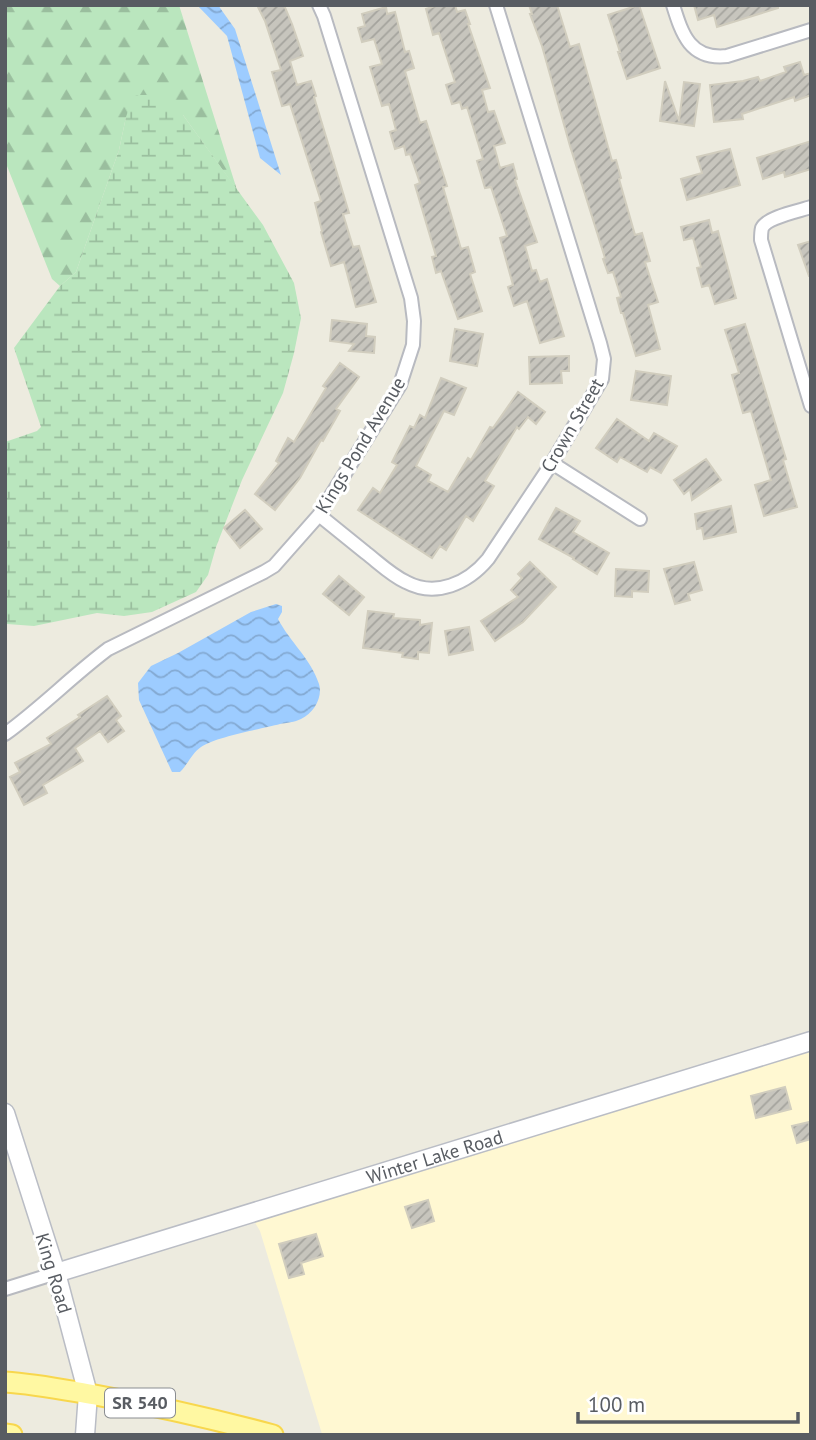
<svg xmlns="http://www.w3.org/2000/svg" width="816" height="1440" viewBox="0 0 816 1440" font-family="'PT Sans',sans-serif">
<defs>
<pattern id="forest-firs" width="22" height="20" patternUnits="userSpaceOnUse" patternTransform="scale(1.75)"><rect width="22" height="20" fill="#bae6be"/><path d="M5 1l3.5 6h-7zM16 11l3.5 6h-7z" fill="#9abe9e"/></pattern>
<pattern id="wetland-marsh" width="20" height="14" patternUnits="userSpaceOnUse" patternTransform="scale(1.75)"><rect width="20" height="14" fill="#bae6be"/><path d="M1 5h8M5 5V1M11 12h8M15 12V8" fill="none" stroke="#9abe9e"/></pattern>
<pattern id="water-waves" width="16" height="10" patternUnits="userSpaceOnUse" patternTransform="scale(1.75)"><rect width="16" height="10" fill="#9dccff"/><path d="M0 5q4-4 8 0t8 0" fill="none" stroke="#83a9d2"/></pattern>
<pattern id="building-hatch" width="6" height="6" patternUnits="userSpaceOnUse" patternTransform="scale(1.75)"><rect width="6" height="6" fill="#c7c5bd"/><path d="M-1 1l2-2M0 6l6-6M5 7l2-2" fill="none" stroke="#a4a39d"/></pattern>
</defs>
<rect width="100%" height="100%" fill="#edebdf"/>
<path fill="#fff8d2" d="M811,1050V1435L322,1434L260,1231L254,1221Z"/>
<path fill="url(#forest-firs)" d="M5,5H179L237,190L183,115L126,117L119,150L76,272L60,286L52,279L5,161Z"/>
<path fill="url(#wetland-marsh)" d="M136,95H156L183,115L263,225L294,283L301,318L294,353L283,393L242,480L216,547L208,575L196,592L152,612L124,616L97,613L34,626L7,624L5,622V442L37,431L41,427L14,348L60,286L76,272L119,150L126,117L131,102Z"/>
<path fill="url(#water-waves)" d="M197,5H218L235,29L281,175L260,158L227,36Z
M276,604L282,606V612L278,619C290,642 311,659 319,684C323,697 314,713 301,719C295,722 286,723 280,724C261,729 216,737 201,747C192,753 188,764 180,772H172L139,700L138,683L151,666L178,653L251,612Z"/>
<path fill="url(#building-hatch)" stroke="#d1cdbe" stroke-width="2" d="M257,5H284L292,24L303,56L290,61L297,85L311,81L316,96L314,97L349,213L343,214L353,247L359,246L376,302L356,307L344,262L331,266L321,232L322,231L315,203L321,201L290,104L282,106L272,72L281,70L265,21Z
M438,5H455L457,12L465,10L470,24H468L490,88L482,90L488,112L494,111L505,143L494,146L500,168L513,164L517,179L515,180L537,242L525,246L532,271L536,270L540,282L547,279L564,336L540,343L527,301L514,306L508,287L513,285L500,238L507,236L491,187L485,188L477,161L483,159L467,107L462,109L460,102L452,104L446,85L455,82L439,33L433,35L426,9Z
M529,5H557L570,47L579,44L612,161L616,160L621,178L619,179L635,235L642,233L650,261L645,262L658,302L648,305L660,349L636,356L623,313H621L617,298L621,297L613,272L608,273L603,259L605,258L570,146L542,46L530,14H532Z
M639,5L660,68L627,79L618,52H620L608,15Z
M694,5H778V8L717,27L714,15L698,20Z
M386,7L387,14L395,12L405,52L409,51L414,68L405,71L420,123L426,121L447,186L443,187L461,249L468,247L475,272L470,274L482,311L458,319L441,271L436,273L432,257L436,256L415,185L420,183L410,154L406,155L404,146L395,149L390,132L396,130L389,104L382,106L370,67L382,64L374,39L362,42L358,28L365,26L362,14Z
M800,62L804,75L811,73V95L795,101L794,97L742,114L743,119L714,122L710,85L743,81L758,77L760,81L786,72L784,67Z
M665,81L679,121L684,82L700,84L694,126L660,121Z
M811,141V169L785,177L784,172L763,179L757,158Z
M730,149L740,185L687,200L681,179L702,173L697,157Z
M709,220L712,233L718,231L736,298L715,304L709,285L702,287L697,268L701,267L693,238L684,240L681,227Z
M811,241V276H809L798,245Z
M332,320L367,324L366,336L375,337L374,353L349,351L354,344L330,341Z
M745,324L786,459L783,460L797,507L764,516L755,485L771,480L751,411L743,413L732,375L739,373L725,330Z
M455,329L483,334L477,366L450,361Z
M569,356V371H561L562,383L530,384L529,357Z
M340,363L359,377L336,409L340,411L323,441L321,440L300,478L275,510L255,494L279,463L276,461L288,438L294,442L326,388L323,386Z
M636,371L671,376L667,405L631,400Z
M441,378L466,388L454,415L444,411L416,466L431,475L428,481L448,492L468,458L471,460L490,427L493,428L518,392L545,412L536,424L528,417L519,429L517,427L485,481L494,486L473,521L466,516L446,550L440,546L432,558L358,510L373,488L380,493L397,465L392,462L410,426L414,428L420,415L425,418Z
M617,419L649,441L654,433L677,446L661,473L650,467L647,472L620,457L617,462L596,448Z
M706,459L721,480L692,500L690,489L684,494L674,480Z
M731,506L736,532L704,539L702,528L697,529L695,514Z
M556,508L580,521L573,532L609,553L597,574L573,559L574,558L539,539Z
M245,510L262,529L240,548L224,528Z
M530,562L556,587L523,622L495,641L481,621L518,597L511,590L522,578L518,574Z
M694,562L702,590L688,594L690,600L675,604L664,569Z
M616,569L649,571L648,592L632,591V597L615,596Z
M339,576L364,597L349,615L323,594Z
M368,611L394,614L393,618L420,620V625L432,623L429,653L418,652V659L402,657L403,653L363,648Z
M469,627L473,650L449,655L445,631Z
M107,696L121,716L116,720L124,731L108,742L100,731L75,748L83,761L43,785L47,793L24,805L10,777L20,772L15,763L51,744L47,738L80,717L78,715Z
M785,1087L791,1109L756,1118L751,1096Z
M809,1122L811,1139L797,1143L792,1126Z
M428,1200L434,1221L412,1228L405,1207Z
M316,1234L323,1256L301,1263L304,1274L289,1278L279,1244Z"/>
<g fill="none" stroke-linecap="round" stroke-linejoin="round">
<defs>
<path id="street" d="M673,5C682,34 690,60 727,56L811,30
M811,207C799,211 767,217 762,228C761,232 761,236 761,240L811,406
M552,463L640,519
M319,515C335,528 350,540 366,553C379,563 391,575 406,582C436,598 468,583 488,559L552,463L602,379L604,359L600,343L496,5
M5,734C41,708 72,676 108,649L264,572L274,566L319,515L400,385L413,345L414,321L411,298L324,16L319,5
M5,1289L56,1273"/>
<g id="secondary">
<path d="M5,1113L56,1273L88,1394L85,1435"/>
<path id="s1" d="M56,1273L811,1041"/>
</g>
<path id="primary" d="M5,1382C36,1384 65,1390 95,1395C156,1406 214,1419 273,1435
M5,1434L12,1435"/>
</defs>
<use href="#street" stroke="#b8bac0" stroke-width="16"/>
<use href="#secondary" stroke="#babdc5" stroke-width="21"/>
<use href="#primary" stroke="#f8d74d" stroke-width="23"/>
<use href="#street" stroke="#fff" stroke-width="12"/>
<use href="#secondary" stroke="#fff" stroke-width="18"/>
<use href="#primary" stroke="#fff8a2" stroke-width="19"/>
</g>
<g text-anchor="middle" stroke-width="6" stroke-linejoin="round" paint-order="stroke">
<rect fill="#fff" stroke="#8a8d91" stroke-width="2" x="105" y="1388.5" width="70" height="29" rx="5"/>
<g font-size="18" font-weight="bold" fill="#585c62">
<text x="140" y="1409">SR 540</text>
</g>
<g font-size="19" fill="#585c62" stroke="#fff">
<text transform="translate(572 425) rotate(-60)" y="7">Crown Street</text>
<text transform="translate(360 445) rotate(-59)" y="7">Kings Pond Avenue</text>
<text dy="7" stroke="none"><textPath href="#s1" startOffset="396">Winter Lake Road</textPath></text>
<text transform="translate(54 1273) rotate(73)" y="7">King Road</text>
</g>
</g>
<rect width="816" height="1440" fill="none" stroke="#585c62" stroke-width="14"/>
<path d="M578 1412v10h220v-10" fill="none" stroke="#585c62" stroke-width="3.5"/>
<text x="588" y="1412" font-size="21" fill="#585c62" stroke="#ffffff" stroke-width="5" paint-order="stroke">100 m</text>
</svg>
